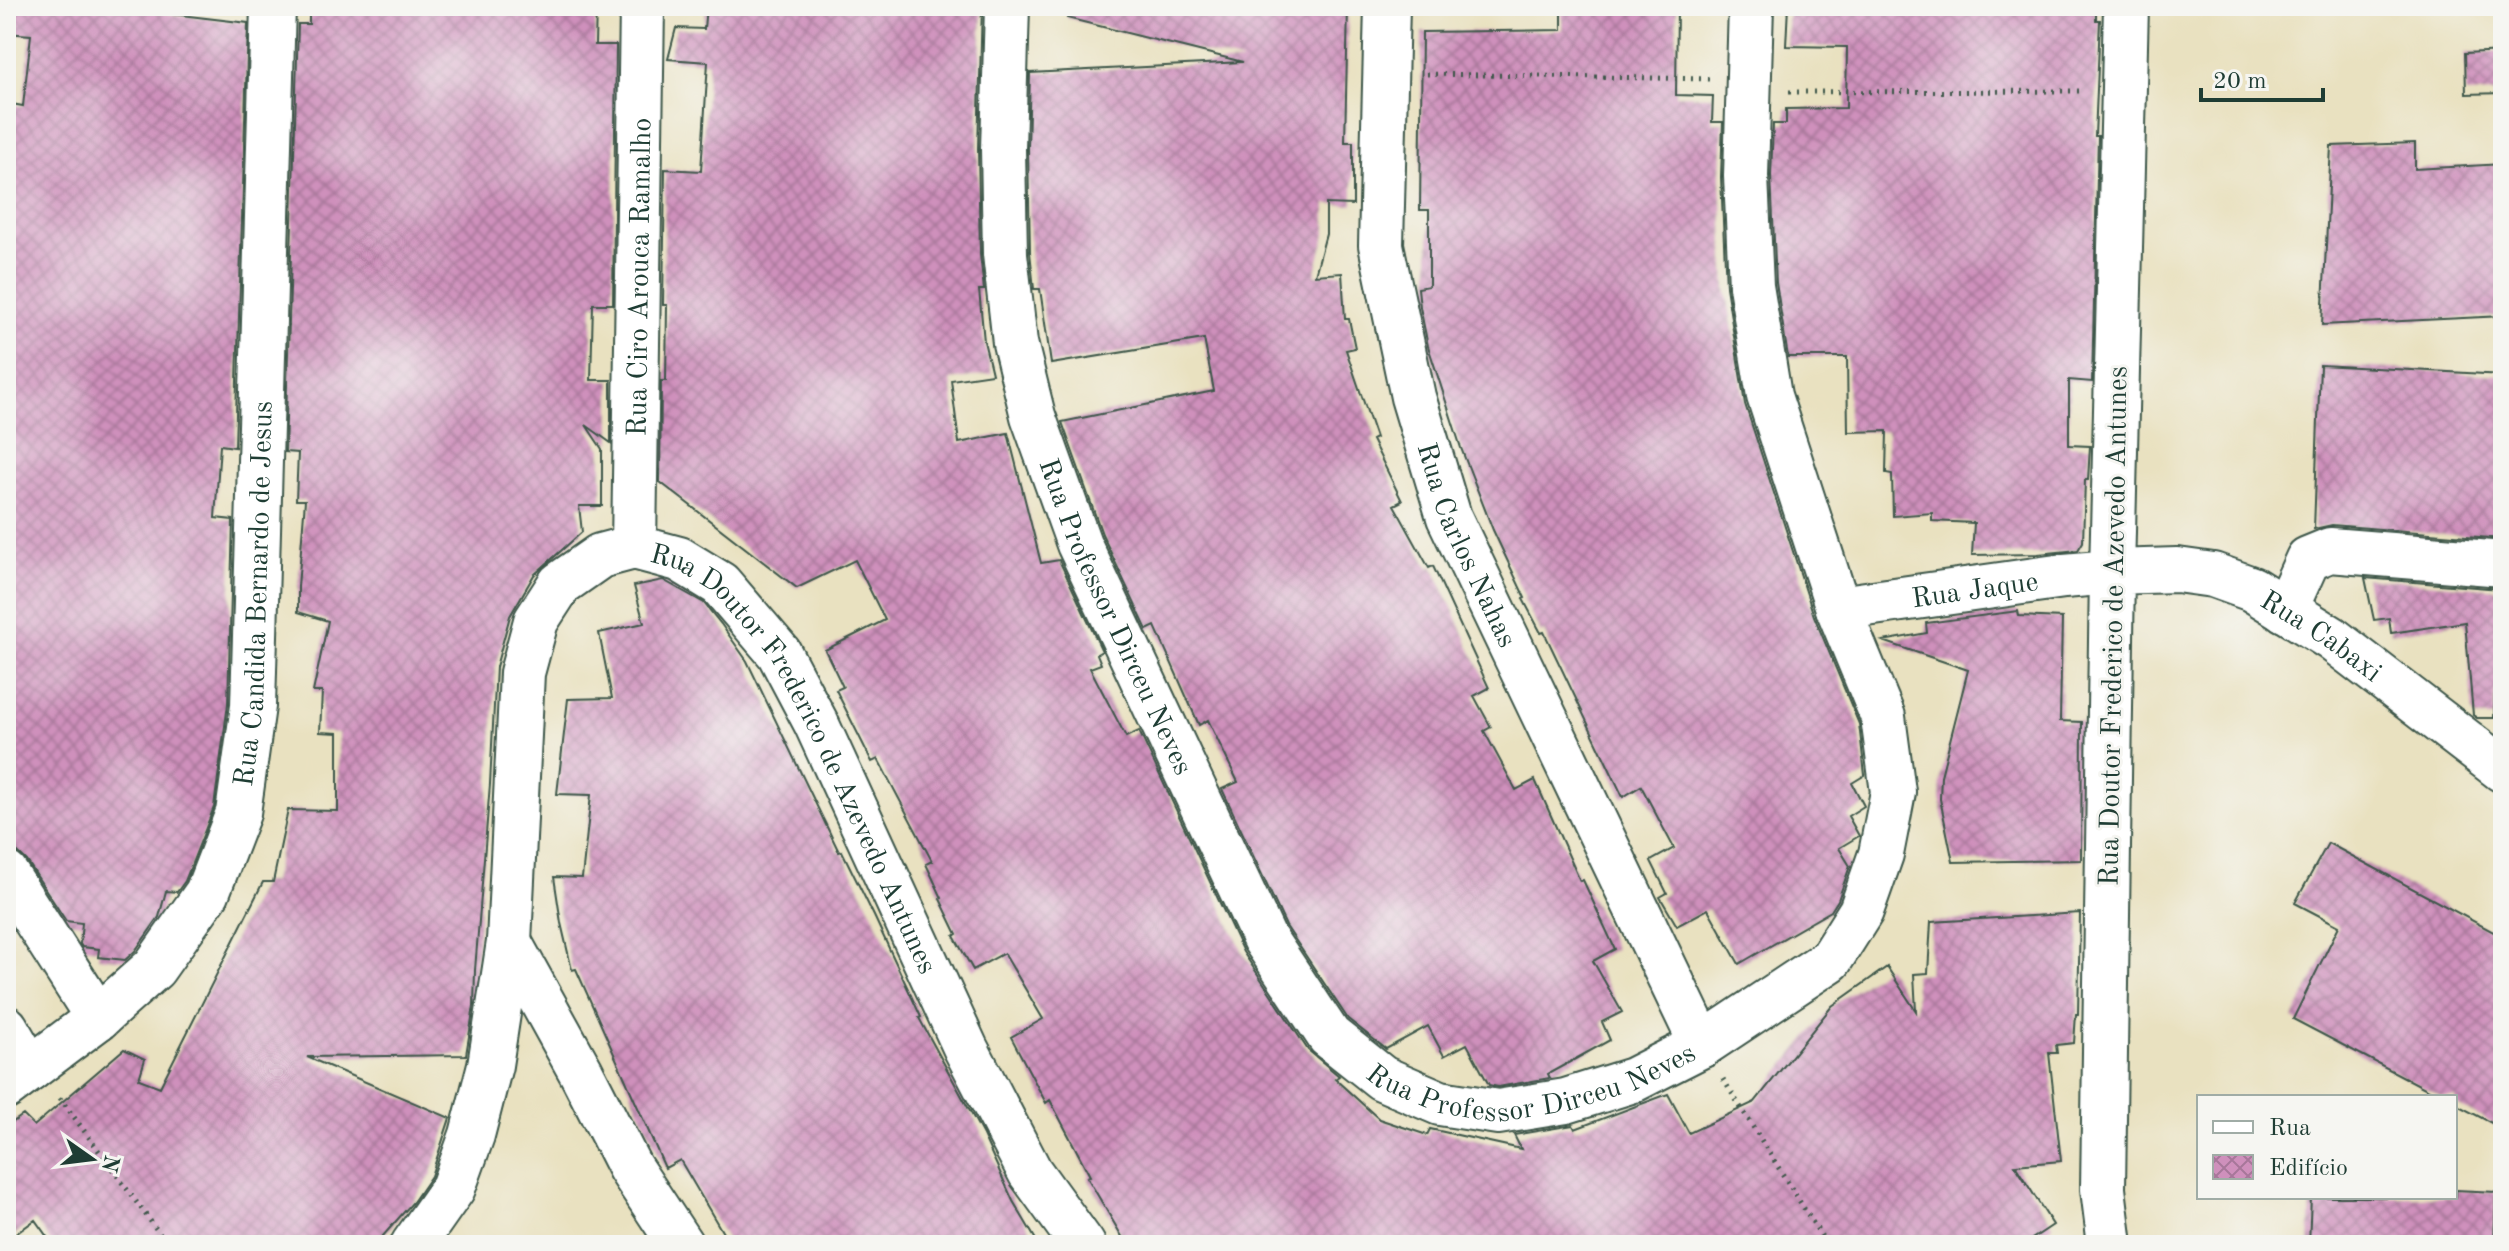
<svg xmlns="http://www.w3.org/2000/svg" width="2509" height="1251" viewBox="0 0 2509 1251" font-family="'Old Standard TT',serif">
<defs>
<pattern id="building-cross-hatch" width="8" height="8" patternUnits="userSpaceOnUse" patternTransform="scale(2)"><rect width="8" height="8" fill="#cf90bc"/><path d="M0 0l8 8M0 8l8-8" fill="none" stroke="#a7779a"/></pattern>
</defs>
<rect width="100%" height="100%" fill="#f6f6f2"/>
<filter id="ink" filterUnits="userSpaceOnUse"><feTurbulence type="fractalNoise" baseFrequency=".0125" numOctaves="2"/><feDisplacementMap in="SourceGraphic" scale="16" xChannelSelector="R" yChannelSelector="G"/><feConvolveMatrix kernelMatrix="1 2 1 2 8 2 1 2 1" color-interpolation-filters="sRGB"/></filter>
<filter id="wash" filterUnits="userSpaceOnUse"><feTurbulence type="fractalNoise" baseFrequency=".006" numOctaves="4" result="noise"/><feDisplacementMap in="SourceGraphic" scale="32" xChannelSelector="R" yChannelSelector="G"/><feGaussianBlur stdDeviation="1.8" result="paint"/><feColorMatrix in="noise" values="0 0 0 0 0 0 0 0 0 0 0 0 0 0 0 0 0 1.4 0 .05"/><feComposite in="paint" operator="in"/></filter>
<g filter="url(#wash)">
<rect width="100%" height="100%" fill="#e9e1c0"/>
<g id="blocks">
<path fill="url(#building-cross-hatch)" d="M6,6H147L146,11L248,23L235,447L220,445L215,518L233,520L228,704L214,807L185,881L177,892L166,891L159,917L135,951L125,960L98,957L99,949L82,947L80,944L82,923L66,921L27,861L18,852L6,847V103L23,106L31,35L6,33Z
M309,6H596L595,45H616L613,304H593L591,380H611V443L586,425L602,449V506H579L582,532L534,575L510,616L496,667L490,784L475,970L474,1006L466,1055L307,1057L450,1118L431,1176L413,1202L375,1245H53L35,1220L6,1241V1127L23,1115L34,1126L124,1049L145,1059L139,1079L160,1087L263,882H273L288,810L338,811V733L320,732L322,692H313L328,621L298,612V587L305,500H296L298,453L285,452L298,24H309Z
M706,6H982L978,149L980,254L984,290H979L984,341L992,374L951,380L959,443L1008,433L1041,563L1059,560L1102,651L1097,654L1101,664L1090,668L1126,737L1139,731L1243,952L1308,1050L1339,1076L1335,1079L1379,1119L1427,1135L1430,1129L1521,1149L1514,1135L1573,1125L1575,1129L1668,1094L1689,1133L1755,1102L1832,1006L1887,967L1916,1011L1914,974L1928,973L1931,922L2080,913L2078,1014H2076L2074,1043L2056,1045L2057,1053H2049L2061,1161L2015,1165L2053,1225L2023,1245H1127L1087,1177L1090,1176L1050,1100L1046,1103L1011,1037L1043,1019L1004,953L973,970L954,936L957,934L940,899L942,898L926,864L932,861L878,759L872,762L836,690L843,687L825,650L885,620L855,560L797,588L660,482L661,381H666L667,305H663L665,169L701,171L708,62L668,59L676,28L704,29Z
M1068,6H1348L1345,142H1353V205L1326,204V234L1315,275L1342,273L1345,319H1349L1355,348L1346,350L1376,438L1372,440L1402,501L1394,505L1429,568L1433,566L1489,688L1474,696L1491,727L1484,731L1516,790L1535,780L1580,881L1583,880L1615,949L1593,961L1622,1012L1602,1022L1610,1040L1548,1074L1550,1078L1498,1087L1489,1085L1467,1044L1444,1056L1428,1026L1386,1049L1348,1019L1286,926L1222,789L1238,782L1208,720L1199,725L1155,626L1147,630L1102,534L1062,422L1214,391L1204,339L1051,364L1040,289H1034L1030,252L1028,149L1030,73L1243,62L1067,18Z
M1562,6H1677L1676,95L1713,96L1712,122H1723L1721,177L1726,287L1745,404L1814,616L1859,724L1865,775L1852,783L1864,806L1848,816L1859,836L1839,848L1850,866L1838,900L1831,911L1739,964L1708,909L1677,926L1660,897L1667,893L1651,861L1674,848L1641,786L1623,797L1544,632L1541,633L1523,599L1525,598L1493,530L1461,448L1428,346L1420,307L1418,288L1429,286V210H1420L1422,32L1562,30Z
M1788,6H2096V20H2100L2095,136H2098L2092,382L2069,380V445L2090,446L2088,480H2085L2083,542L2078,550L2038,554L1972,555L1974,523L1932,521V513L1893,516L1892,474L1886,473L1887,431L1848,432L1847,357H1788L1776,283L1771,176L1773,124H1786V109L1846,108L1847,47L1786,46Z
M2503,51V93L2466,94L2465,53Z
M2415,143V169L2503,164V316L2322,325L2331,146Z
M2320,365L2503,375V539L2332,525L2314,529Z
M2365,578L2500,589L2497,648L2503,647V689L2495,690L2494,718H2477L2473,715L2465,622L2391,633L2389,618L2374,620Z
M663,580L704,603L721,624L747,661L839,852L842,851L874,916L921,1017L919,1018L983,1135L1013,1201L1039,1245H730L680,1160L665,1168L576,969L572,970L561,923L554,877L582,878L591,795L557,794L568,699L612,698L599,633L644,623L634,586Z
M2018,611L2019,616L2062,618L2060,721L2082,722L2081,860L1953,862L1940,799L1941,776L1968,670L1883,641L1927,633L1926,623Z
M2328,843L2503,937V1129L2455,1104V1097H2442L2293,1019L2339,926L2295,903Z
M2455,1190L2496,1192L2494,1245H2309L2311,1197H2455Z"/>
</g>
</g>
<g filter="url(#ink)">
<use href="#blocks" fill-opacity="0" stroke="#3d5649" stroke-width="2"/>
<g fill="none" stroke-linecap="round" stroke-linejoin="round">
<defs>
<g id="street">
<path id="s1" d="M1007,6L1003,149L1005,254L1015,343L1033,416L1079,544L1264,938L1329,1036L1382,1078L1440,1103L1498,1112L1566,1101L1633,1080L1702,1045L1830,960L1861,911L1881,854L1893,792L1883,717L1838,608L1769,396L1751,286L1746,176L1751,6"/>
<path id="s2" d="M1387,6L1381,245L1413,397L1449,517L1702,1045"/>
<path id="s3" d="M634,547L642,6"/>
<path id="s4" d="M1838,608L2064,576L2112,572L2126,6"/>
<path d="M2285,610L2308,559L2330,550L2503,564"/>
<path d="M6,874L98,1018"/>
<path d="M509,942L581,1072L630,1168L681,1245"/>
<path d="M6,1028L30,1069"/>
<path id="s5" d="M6,1087L98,1018L154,968L207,893L238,813L253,706L273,6"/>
<path id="s6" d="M413,1245L453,1188L472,1135L490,1065L509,942L522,673L536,621L560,584L600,556L634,547L679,559L720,584L779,653L816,723L966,1049L1030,1172L1083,1245"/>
</g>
<g id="secondary">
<path id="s7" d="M2110,1245L2103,1189L2112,572L2177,570L2213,575L2252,589L2331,638L2503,770"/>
</g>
</defs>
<use href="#street" stroke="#3d5649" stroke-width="48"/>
<use href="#secondary" stroke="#3d5649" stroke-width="48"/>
<path stroke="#3d5649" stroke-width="5" stroke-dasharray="2 6" stroke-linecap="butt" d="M1427,74L1709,79
M1789,92L2083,91
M1723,1079L1827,1245
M60,1098L168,1245"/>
<use href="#street" stroke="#fff" stroke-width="44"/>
<use href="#secondary" stroke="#fff" stroke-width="44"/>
</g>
</g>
<g text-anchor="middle" stroke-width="6" stroke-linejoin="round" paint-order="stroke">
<g font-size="28" fill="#1f3d34" stroke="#f6f6f2">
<text dy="10" stroke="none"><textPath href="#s3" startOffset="270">Rua Ciro Arouca Ramalho</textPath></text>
<text dy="10" stroke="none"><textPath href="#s2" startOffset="552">Rua Carlos Nahas</textPath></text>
<text dy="10" stroke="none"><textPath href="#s4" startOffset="138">Rua Jaque</textPath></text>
<text dy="10" stroke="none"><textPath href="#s5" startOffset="588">Rua Candida Bernardo de Jesus</textPath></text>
<text dy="10" stroke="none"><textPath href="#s1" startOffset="630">Rua Professor Dirceu Neves</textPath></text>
<text transform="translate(2112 626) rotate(-89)" y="10">Rua Doutor Frederico de Azevedo Antunes</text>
<text dy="10" stroke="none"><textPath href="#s7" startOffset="900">Rua Cabaxi</textPath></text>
<text dy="10" stroke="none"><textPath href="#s6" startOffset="1052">Rua Doutor Frederico de Azevedo Antunes</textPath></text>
<text dy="10" stroke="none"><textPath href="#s1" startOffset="1326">Rua Professor Dirceu Neves</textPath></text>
</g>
</g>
<rect width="2509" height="1251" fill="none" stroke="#f6f6f2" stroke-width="32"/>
<rect x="2197" y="1095" width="260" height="104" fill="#f6f6f2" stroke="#a0aca6" stroke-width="2"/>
<rect x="2213" y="1121" width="40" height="12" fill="#ffffff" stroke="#a0aca6" stroke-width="2"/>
<text x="2269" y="1135" font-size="24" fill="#1f3d34">Rua</text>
<rect x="2213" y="1155" width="40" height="24" fill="url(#building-cross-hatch)" stroke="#a0aca6" stroke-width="2"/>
<text x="2269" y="1175" font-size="24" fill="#1f3d34">Edifício</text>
<g transform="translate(92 1159) rotate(104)" stroke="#f6f6f2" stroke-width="6" paint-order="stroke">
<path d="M0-6L14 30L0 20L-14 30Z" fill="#1f3d34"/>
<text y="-12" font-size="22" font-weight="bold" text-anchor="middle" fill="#1f3d34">N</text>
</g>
<path d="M2201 88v12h122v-12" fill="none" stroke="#1f3d34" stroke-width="4"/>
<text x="2213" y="88" font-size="24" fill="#1f3d34" stroke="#f6f6f2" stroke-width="6" paint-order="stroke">20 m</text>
</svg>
